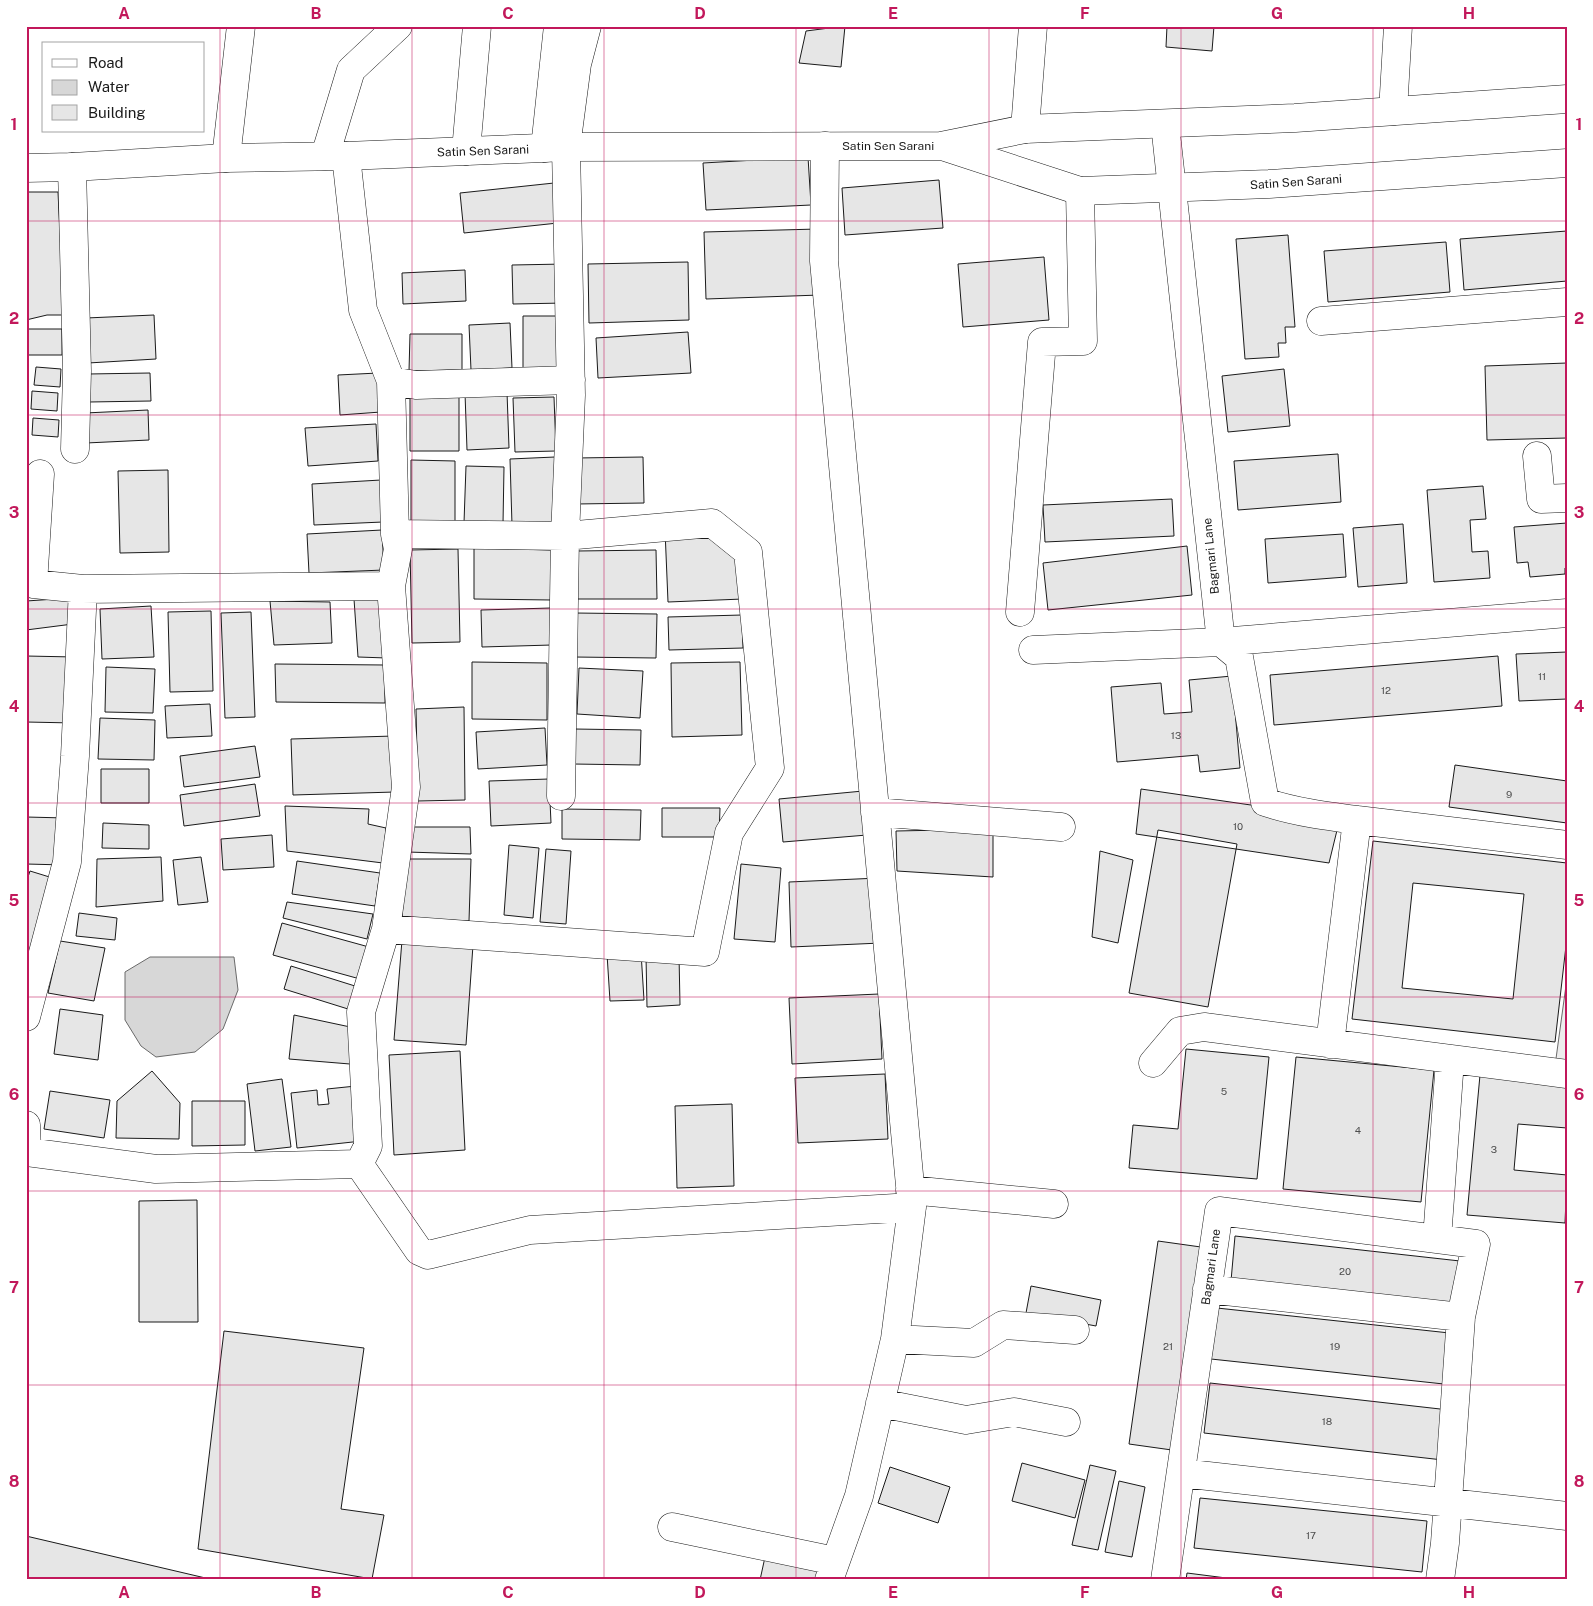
<svg xmlns="http://www.w3.org/2000/svg" width="1593" height="1606" viewBox="0 0 1593 1606" font-family="'Public Sans',sans-serif">
<rect width="100%" height="100%" fill="#fff"/>
<path fill="#ededed" stroke="#6a6a6a" d="M1567,978V1067L1555,1066Z"/>
<path fill="#d7d7d7" stroke="#6a6a6a" d="M150,957H234L238,990L223,1029L195,1052L156,1057L141,1046L125,1020V972Z"/>
<path fill="#e6e6e6" stroke="#1a1a1a" fill-rule="evenodd" d="M845,26L841,67L799,63L806,31Z
M1167,26H1214L1212,51L1166,47Z
M808,157L811,205L706,210L703,163Z
M939,180L943,228L845,235L842,188Z
M554,183L558,223L464,233L460,193Z
M26,192H58L64,315H47L26,320Z
M818,229L820,295L706,299L704,232Z
M1567,231V281L1464,290L1460,239Z
M1288,235L1295,327H1285L1286,343H1278L1279,357L1245,359L1236,239Z
M1446,242L1450,292L1328,302L1324,251Z
M1044,257L1049,320L963,327L958,264Z
M688,262L689,320L589,323L588,264Z
M565,264V303L513,304L512,265Z
M465,270L466,301L403,304L402,273Z
M154,315L156,359L88,363L86,318Z
M523,316H563L562,369L523,368Z
M510,323L512,368L471,370L469,325Z
M27,329H62V355H27Z
M688,332L691,373L598,378L596,338Z
M410,334H462V370L409,371Z
M1567,363V438L1487,440L1485,366Z
M36,367L61,369L60,387L34,385Z
M1284,369L1290,426L1228,432L1222,376Z
M150,373L151,401L89,402L88,374Z
M378,373L381,412L340,415L338,375Z
M32,391L58,393L57,411L31,409Z
M507,392L509,448L467,450L465,393Z
M410,394H459V451H410Z
M554,397L556,451L515,452L513,398Z
M148,410L149,440L86,443L85,413Z
M33,418L59,420L58,437L32,435Z
M376,424L378,461L308,466L305,428Z
M1338,454L1341,502L1238,510L1234,461Z
M555,457L557,524L512,525L510,459Z
M643,457L644,503L576,504V458Z
M411,460L455,461V526H411Z
M466,466L504,467L503,524L464,523Z
M168,470L169,552L120,553L118,471Z
M381,480L383,522L314,525L312,484Z
M1483,486L1486,519L1470,520L1472,552L1488,551L1490,578L1434,582L1427,490Z
M1172,499L1174,536L1045,542L1043,505Z
M1567,523V568H1565V574L1530,577L1528,562L1517,563L1514,527Z
M1403,524L1407,583L1358,587L1353,528Z
M712,527L740,560L743,599L668,602L665,530Z
M382,530L384,570L309,573L307,534Z
M1343,534L1346,577L1268,583L1265,539Z
M1187,546L1192,595L1048,610L1043,563Z
M474,548L553,550L552,600L474,599Z
M458,549L460,642L412,643L410,550Z
M656,550L657,599H577V551Z
M71,598L73,624L26,630V601Z
M354,599H385L387,658L358,657Z
M270,601L330,602L332,643L274,645Z
M151,606L154,657L102,659L100,609Z
M551,608L552,645L482,647L481,610Z
M211,611L213,691L170,692L168,612Z
M251,612L255,717L225,718L221,613Z
M575,613L657,614L656,658L574,657Z
M742,615L743,648L669,650L668,617Z
M1567,652V699L1519,701L1516,654Z
M26,656L75,657L74,723L26,722Z
M1498,656L1502,706L1274,725L1270,675Z
M472,662L547,663V720L472,719Z
M740,662L742,735L672,737L671,663Z
M275,664L385,665V703L276,702Z
M106,667L155,669L153,713L105,712Z
M579,668L643,671L640,718L577,714Z
M1232,676L1240,768L1200,772L1198,755L1117,762L1111,687L1161,683L1164,714L1192,712L1189,680Z
M210,704L212,736L167,738L165,706Z
M464,707L465,800L418,801L416,709Z
M100,718L155,720L154,760L98,759Z
M545,728L547,765L478,769L476,732Z
M574,729L641,730L640,765L573,764Z
M394,736L395,792L293,795L291,739Z
M255,746L260,777L184,787L180,756Z
M1455,765L1567,781V823L1449,807Z
M101,769H149V803H101Z
M549,779L551,823L491,826L489,781Z
M255,784L260,816L184,826L180,795Z
M1141,789L1340,818L1329,863L1136,834Z
M863,791L867,835L783,842L779,799Z
M285,806L369,809L368,824L386,828L383,863L287,851Z
M662,808H720L719,837H662Z
M562,809L641,810L640,840L562,839Z
M26,817L66,818L65,865L26,864Z
M103,823L149,825V849L102,848Z
M406,827H470L471,854L407,852Z
M993,829V877L897,871L896,831Z
M1158,830L1237,844L1208,1007L1129,993Z
M272,835L274,867L223,870L221,839Z
M1373,841L1567,863V937L1555,1042L1352,1019ZM1413,883L1524,894L1513,999L1402,988Z
M509,845L539,848L533,918L504,915Z
M546,849L571,851L566,924L540,922Z
M1100,851L1133,860L1118,943L1092,937Z
M161,857L163,901L96,907L97,859Z
M201,857L208,902L178,905L173,860Z
M406,859H471L469,921L402,918Z
M297,861L380,873L375,906L292,894Z
M741,864L781,868L775,942L734,939Z
M30,871L56,879L26,974V883Z
M879,878L881,943L791,947L789,882Z
M287,902L373,914L367,939L283,918Z
M79,913L117,918L115,940L76,936Z
M282,923L369,947L360,979L273,955Z
M402,940L473,945L466,1045L394,1040Z
M60,941L105,948L94,1001L48,993Z
M641,952L644,1000L610,1001L607,954Z
M679,955L680,1005L647,1007L646,956Z
M291,966L355,986L348,1009L284,989Z
M879,994L882,1059L792,1064L789,998Z
M60,1009L103,1015L98,1060L54,1054Z
M294,1015L355,1028L350,1064L289,1059Z
M1186,1049L1269,1057L1257,1179L1129,1168L1133,1125L1178,1129Z
M460,1051L465,1150L394,1155L389,1055Z
M1296,1057L1434,1070L1421,1202L1283,1189Z
M152,1071L180,1103L179,1139L116,1138L117,1101Z
M885,1074L888,1139L798,1143L795,1078Z
M1480,1075L1567,1082V1128L1518,1124L1514,1170L1567,1175L1565,1223L1467,1215Z
M282,1079L291,1147L255,1151L247,1084Z
M356,1086L362,1141L297,1148L291,1093L317,1090L318,1105L329,1104L327,1089Z
M50,1091L110,1100L104,1138L44,1129Z
M192,1101H245V1145L192,1146Z
M732,1104L734,1186L677,1188L675,1106Z
M197,1200L198,1322H139V1201Z
M1235,1236L1460,1261L1455,1306L1231,1281Z
M1158,1241L1208,1248L1179,1451L1129,1444Z
M1031,1286L1101,1300L1096,1326L1026,1313Z
M1217,1308L1459,1334L1453,1385L1211,1359Z
M224,1331L364,1348L341,1509L384,1515L372,1579L198,1549Z
M1210,1383L1449,1410L1443,1460L1204,1433Z
M1022,1463L1085,1480L1075,1518L1012,1501Z
M1090,1465L1116,1471L1098,1550L1072,1545Z
M890,1467L950,1487L938,1523L878,1503Z
M1119,1481L1145,1487L1132,1557L1105,1552Z
M1200,1498L1427,1521L1422,1572L1194,1548Z
M26,1536L214,1580H26Z
M765,1557L822,1571L819,1580H760Z
M1187,1573L1242,1580H1186Z"/>
<g fill="none" stroke-linecap="round" stroke-linejoin="round">
<defs>
<path id="minor" d="M1393,111L1398,26
M1165,124L1221,642L1567,613
M1025,129L1033,26
M825,146L824,261L912,1207L895,1339L859,1496L829,1580
M545,148L558,26
M466,151L477,26
M325,156L351,70L398,26
M226,158L241,26
M72,167L77,371L75,449
M1321,321L1567,302
M391,381L416,385L571,380
M1537,456L1541,499L1567,498
M40,474L33,584L83,589L391,586
M1020,612L1042,342L1083,341L1080,191
M1033,650L1221,642L1239,657L1265,802C1295,812 1326,816 1357,820
M561,796L565,536L571,395L566,147L577,64L587,26
M875,812L1061,827
M386,929L705,952L729,833L770,768L748,552L712,523L565,536L395,534
M26,1017L67,862L75,756L83,589
M1330,1044L1357,820L1567,845
M1153,1063L1180,1031L1204,1027L1567,1074
M26,1125L27,1152L156,1169L359,1164L368,1146L361,1012L386,929L406,787L391,586L398,549L395,534L391,381L363,310L346,156
M359,1164L419,1251L428,1255L530,1230L912,1207
M910,1190L1054,1204
M1437,1239L1450,1060
M1207,1289L1461,1317
M895,1339L974,1343L1003,1325L1075,1330
M880,1403L966,1420L1014,1412L1066,1422
M1181,1473L1567,1516
M672,1527L835,1561
M1165,1580L1219,1211L1476,1244L1461,1317L1445,1543L1440,1580"/>
<path id="major" d="M942,146L1080,191L1269,184L1567,163
M26,168L72,167L226,158L346,156L566,147L941,146L1025,129L1295,118L1567,99"/>
</defs>
<use href="#minor" stroke="#1a1a1a" stroke-width="29"/>
<use href="#major" stroke="#1a1a1a" stroke-width="29"/>
<use href="#minor" stroke="#fff" stroke-width="28"/>
<use href="#major" stroke="#fff" stroke-width="28"/>
</g>
<path fill="none" stroke="#c2185b" stroke-width="1" stroke-opacity="0.55" d="M220,26V1580M412,26V1580M604,26V1580M796,26V1580M989,26V1580M1181,26V1580M1373,26V1580M26,221H1567M26,415H1567M26,609H1567M26,803H1567M26,997H1567M26,1191H1567M26,1385H1567"/>
<g text-anchor="middle" stroke-width="4" stroke-linejoin="round" paint-order="stroke">
<g font-size="10" fill="#4d4d4d">
<text x="1542" y="680">11</text>
<text x="1386" y="694">12</text>
<text x="1176" y="739">13</text>
<text x="1509" y="798">9</text>
<text x="1238" y="830">10</text>
<text x="1224" y="1095">5</text>
<text x="1358" y="1134">4</text>
<text x="1494" y="1153">3</text>
<text x="1345" y="1275">20</text>
<text x="1168" y="1350">21</text>
<text x="1335" y="1350">19</text>
<text x="1327" y="1425">18</text>
<text x="1311" y="1539">17</text>
</g>
<g font-size="12" fill="#1a1a1a" stroke="#fff">
<text x="888" y="150">Satin Sen Sarani</text>
<text transform="translate(483 151) rotate(-2)" y="4">Satin Sen Sarani</text>
<text transform="translate(1296 182) rotate(-4)" y="4">Satin Sen Sarani</text>
<text transform="translate(1211 556) rotate(-96)" y="4">Bagmari Lane</text>
<text transform="translate(1211 1267) rotate(-82)" y="4">Bagmari Lane</text>
</g>
</g>
<rect width="1593" height="1606" fill="none" stroke="#ffffff" stroke-width="55"/>
<rect x="42" y="42" width="162" height="90" fill="#ffffff" stroke="#a3a3a3"/>
<rect x="52" y="59" width="25" height="8" fill="#ffffff" stroke="#a3a3a3"/>
<text x="88" y="68" font-size="15" fill="#1a1a1a">Road</text>
<rect x="52" y="80" width="25" height="15" fill="#d7d7d7" stroke="#a3a3a3"/>
<text x="88" y="92" font-size="15" fill="#1a1a1a">Water</text>
<rect x="52" y="105" width="25" height="15" fill="#e6e6e6" stroke="#a3a3a3"/>
<text x="88" y="118" font-size="15" fill="#1a1a1a">Building</text>
<rect x="28" y="28" width="1538" height="1550" fill="none" stroke="#c2185b" stroke-width="2"/>
<g font-size="16" text-anchor="middle" font-weight="bold" fill="#c2185b">
<text x="124" y="19">A</text>
<text x="316" y="19">B</text>
<text x="508" y="19">C</text>
<text x="700" y="19">D</text>
<text x="893" y="19">E</text>
<text x="1085" y="19">F</text>
<text x="1277" y="19">G</text>
<text x="1469" y="19">H</text>
<text x="14" y="130">1</text>
<text x="1579" y="130">1</text>
<text x="14" y="324">2</text>
<text x="1579" y="324">2</text>
<text x="14" y="518">3</text>
<text x="1579" y="518">3</text>
<text x="14" y="712">4</text>
<text x="1579" y="712">4</text>
<text x="14" y="906">5</text>
<text x="1579" y="906">5</text>
<text x="14" y="1100">6</text>
<text x="1579" y="1100">6</text>
<text x="14" y="1293">7</text>
<text x="1579" y="1293">7</text>
<text x="14" y="1487">8</text>
<text x="1579" y="1487">8</text>
<text x="124" y="1598">A</text>
<text x="316" y="1598">B</text>
<text x="508" y="1598">C</text>
<text x="700" y="1598">D</text>
<text x="893" y="1598">E</text>
<text x="1085" y="1598">F</text>
<text x="1277" y="1598">G</text>
<text x="1469" y="1598">H</text>
</g>
</svg>
